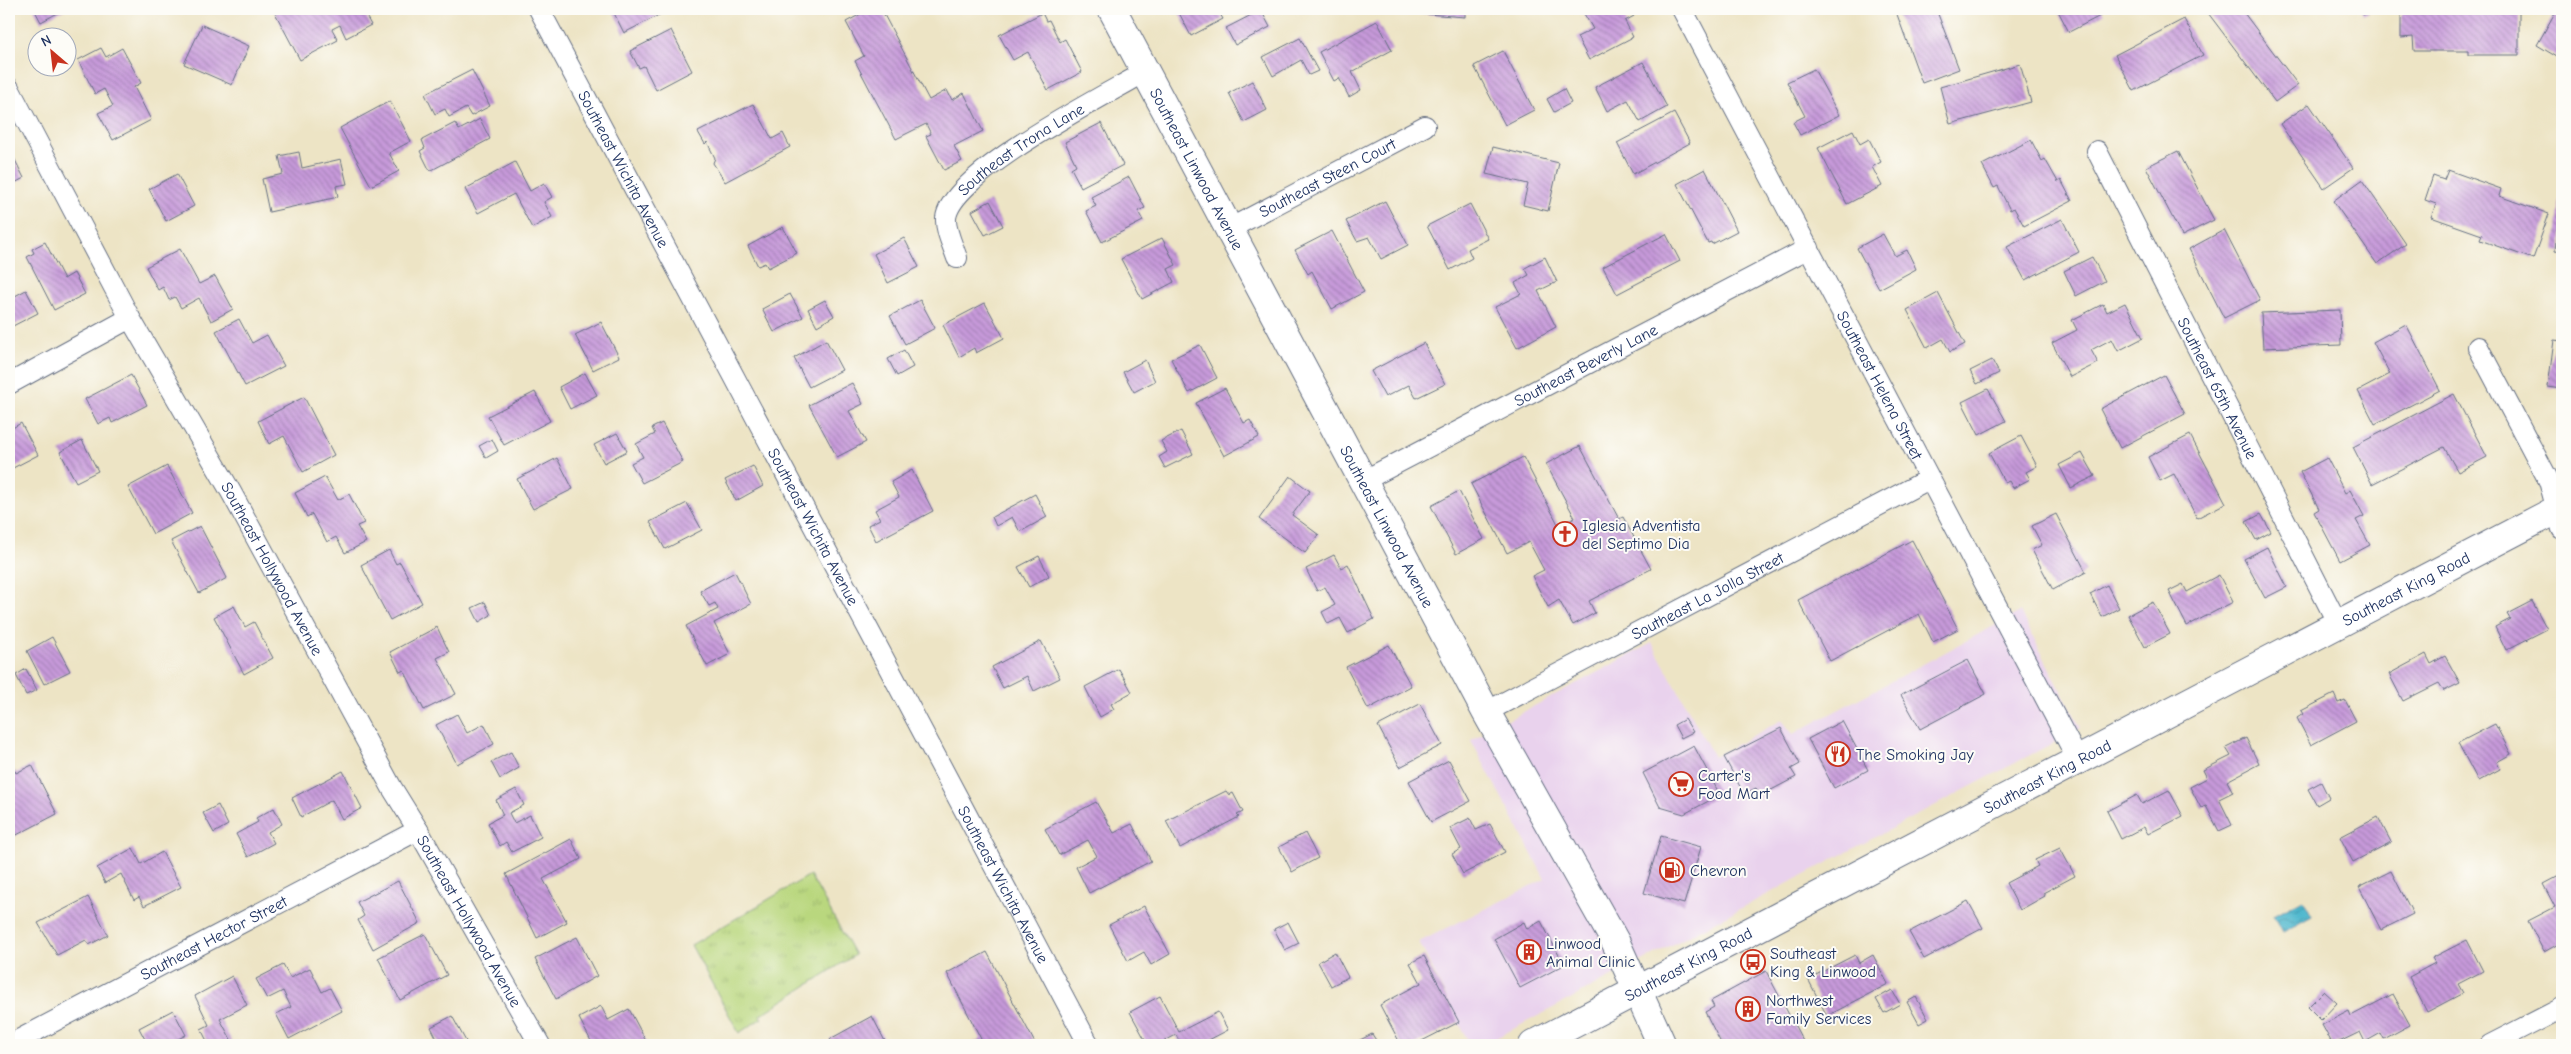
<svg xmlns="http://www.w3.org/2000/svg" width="2571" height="1054" viewBox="0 0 2571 1054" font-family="'Comic Neue',sans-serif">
<defs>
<pattern id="park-tufts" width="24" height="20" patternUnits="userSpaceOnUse" patternTransform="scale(1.25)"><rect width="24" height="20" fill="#b9d77e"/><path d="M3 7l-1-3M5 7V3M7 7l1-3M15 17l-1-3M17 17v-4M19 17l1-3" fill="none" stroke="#9eb96f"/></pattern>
<pattern id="water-waves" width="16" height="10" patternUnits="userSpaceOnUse" patternTransform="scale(1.25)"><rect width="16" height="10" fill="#50b8ce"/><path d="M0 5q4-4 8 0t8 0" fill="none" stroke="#4296aa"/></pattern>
<pattern id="building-back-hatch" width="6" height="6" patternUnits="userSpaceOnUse" patternTransform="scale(1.25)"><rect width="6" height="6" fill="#c79ada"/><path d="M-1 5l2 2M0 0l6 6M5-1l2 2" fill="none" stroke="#a17eb4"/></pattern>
</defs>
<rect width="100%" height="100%" fill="#fdfcf7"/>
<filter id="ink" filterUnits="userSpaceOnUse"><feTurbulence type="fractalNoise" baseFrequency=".02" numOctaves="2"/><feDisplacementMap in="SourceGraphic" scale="10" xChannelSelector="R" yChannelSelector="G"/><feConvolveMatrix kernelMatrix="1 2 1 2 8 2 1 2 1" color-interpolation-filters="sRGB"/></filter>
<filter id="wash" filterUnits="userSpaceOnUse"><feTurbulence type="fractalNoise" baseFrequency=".0096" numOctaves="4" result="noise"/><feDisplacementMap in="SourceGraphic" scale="20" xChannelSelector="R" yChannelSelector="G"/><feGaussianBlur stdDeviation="1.12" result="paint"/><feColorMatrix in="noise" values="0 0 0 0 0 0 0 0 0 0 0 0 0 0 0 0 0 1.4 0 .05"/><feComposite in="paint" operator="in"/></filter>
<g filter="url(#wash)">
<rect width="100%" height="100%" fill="#ede4c5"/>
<path fill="#e9d2ed" d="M2020,612L2081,728L1483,1045H1470L1419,942L1545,879L1471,740L1652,643L1714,757L1782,720L1793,734Z"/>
<path fill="url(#park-tufts)" stroke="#6a836e" d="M810,875L855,955L759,1016L762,1018L739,1033L691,945Z"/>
<path fill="url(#water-waves)" stroke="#367496" d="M2303,899L2312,916L2283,932L2274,915Z"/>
<g id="blocks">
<path fill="url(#building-back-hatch)" d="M34,9H65L41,22Z
M278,9H362L371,25L346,38L340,25L332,29L338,40L300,60L274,11Z
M612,9H660L663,13L624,33Z
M870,9H881L929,100L947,90L952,100L964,93L983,131L954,146L962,161L944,170L926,136L931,134L926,124L896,139L855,61L864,56L846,22Z
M1177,9H1217L1223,19L1191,36Z
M1414,9H1465V17L1414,13Z
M1589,9H1630L1634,16L1625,21L1633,37L1589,60L1577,37L1593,29L1583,12Z
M1895,9H1936L1959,69L1922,83Z
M2057,9H2101L2104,14L2069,32Z
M2205,9H2241L2298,85L2275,102Z
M2360,9H2375L2363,15Z
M2413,9H2519V55H2468V51H2414L2413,37L2401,38V13L2413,12Z
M2557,9H2562V60L2537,45Z
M1261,10L1270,27L1235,45L1226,28Z
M1042,13L1046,21L1049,20L1060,42L1065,39L1082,72L1048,90L1028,52L1013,60L999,35Z
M2184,19L2203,55L2134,91L2115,55Z
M1377,21L1392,50L1352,72L1361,90L1349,97L1339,78L1334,81L1319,52Z
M202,25L249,46L232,85L184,64Z
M671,30L692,71L656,90L644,66L639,68L630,51Z
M1300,38L1318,71L1309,75L1301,60L1273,76L1263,57Z
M101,48L106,57L122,48L141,83L134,87L151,120L113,140L98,113L113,106L104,89L95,94L78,60Z
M1503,51L1534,110L1505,125L1474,66Z
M1643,62L1667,107L1640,122L1628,100L1607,111L1595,87Z
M2020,64L2031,102L1950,124L1940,87Z
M1814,69L1839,115L1800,135L1793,122L1805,116L1787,82Z
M472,70L490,106L471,116L466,108L449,117L445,109L435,114L425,94Z
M1252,81L1267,110L1244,122L1229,93Z
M1564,89L1571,103L1554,112L1547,99Z
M390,101L411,141L389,153L399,171L371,186L340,128Z
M753,104L772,139L783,133L790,147L725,182L713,163L715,158L707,142L705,144L698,132Z
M2309,104L2353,168L2324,188L2280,124Z
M1674,113L1690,143L1633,174L1617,143Z
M480,119L490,139L430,171L420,151L425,148L422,140L455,123L459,130Z
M1101,123L1123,165L1081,187L1071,168L1076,165L1065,142Z
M1853,130L1860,144L1869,139L1881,162L1872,167L1882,186L1847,204L1818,148Z
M2031,140L2042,161L2045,159L2058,182L2061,180L2072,201L2024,226L2014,208L2010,210L1998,186L1994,188L1982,165Z
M1493,147L1559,163L1548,211L1523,205L1528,184L1486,174Z
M9,148L24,178L9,186Z
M2178,151L2214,220L2182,236L2146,167Z
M299,152L302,168L341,159L347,184L336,186L338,197L269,212L262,179L283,174L279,156Z
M515,162L530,191L544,183L552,197L544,202L552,217L532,228L514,194L478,213L465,189Z
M1705,169L1737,231L1712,244L1711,242L1708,243L1677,184Z
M2448,170L2501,189L2499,196L2549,214L2533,259L2480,240L2482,235L2431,217L2436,204L2425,200L2433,176L2444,180Z
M177,174L194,206L166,221L149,189Z
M1129,177L1145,208L1138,211L1143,221L1102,242L1086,211L1096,206L1091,197Z
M2362,180L2406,244L2377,264L2333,201Z
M2561,187H2562V252L2555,251Z
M990,201L1003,226L985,235L972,211Z
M1385,201L1408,245L1381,259L1369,237L1357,241L1346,221Z
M1470,204L1488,239L1468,249L1472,258L1450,270L1427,226Z
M2062,219L2079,252L2025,280L2007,247Z
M783,227L797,253L768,268L765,263L758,266L748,246Z
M2224,230L2260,300L2224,318L2189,249Z
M1332,231L1364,292L1332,309L1312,271L1308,274L1295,250Z
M1666,234L1680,261L1617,294L1603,267Z
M1883,234L1895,256L1907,250L1916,269L1879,289L1857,248Z
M904,238L919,267L888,283L874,254Z
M1162,238L1176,265L1168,269L1174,282L1142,299L1121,259Z
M45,242L64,279L74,273L85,294L54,310L27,257L34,253L32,249Z
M180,249L199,284L215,276L233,309L211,321L199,298L181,308L175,297L169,300L163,287L158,290L146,267Z
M1545,257L1557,282L1538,291L1556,327L1517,348L1495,307L1521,294L1515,283L1529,275L1525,268Z
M2092,257L2105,281L2076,296L2064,271Z
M9,284L15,296L26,290L38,313L9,328Z
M1938,293L1965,344L1950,352L1943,339L1927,348L1907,310Z
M790,294L803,317L774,332L762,309Z
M825,300L834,316L817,326L808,309Z
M920,300L935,328L905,344L890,316Z
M985,303L1004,338L976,353L974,348L959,357L943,325Z
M2125,303L2143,338L2118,351L2112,339L2091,350L2098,363L2070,377L2052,343L2077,330L2072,320L2103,304L2107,312Z
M2340,310L2341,345L2263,348L2261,313Z
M239,319L252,343L267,335L284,366L245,386L216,331Z
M601,322L619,357L593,370L575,335Z
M2406,324L2440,390L2375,424L2358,391L2390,374L2373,342Z
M826,340L842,370L809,387L794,358Z
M2554,340L2562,341V389L2548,387Z
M1424,343L1445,384L1416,398L1409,385L1385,397L1371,371Z
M1200,345L1217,378L1189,393L1171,359Z
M904,350L913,367L897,376L888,359Z
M1145,360L1155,381L1134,392L1123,372Z
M1992,360L1999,373L1977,384L1970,371Z
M585,373L597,395L570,409L559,387Z
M131,375L147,405L112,423L110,418L98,424L85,399Z
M2164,375L2185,414L2120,448L2100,409Z
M852,383L863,404L849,411L866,442L837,457L809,405Z
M1225,388L1244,423L1250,420L1259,437L1224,456L1196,403Z
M1988,389L2006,421L1979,435L1962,402Z
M535,392L550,421L504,445L488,416Z
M2454,394L2487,457L2458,472L2444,447L2372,484L2353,447Z
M304,397L334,455L303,472L284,436L269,444L258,421Z
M21,423L38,455L11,469L9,464V430Z
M662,423L683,462L642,483L631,463L643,457L636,444L655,434L652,428Z
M1181,431L1193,454L1165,468L1159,457L1167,452L1161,441Z
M617,433L627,451L604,463L594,445Z
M2190,435L2226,503L2197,518L2174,474L2160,481L2148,457Z
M2021,436L2037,466L2026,472L2030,479L2013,488L2009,481L2005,483L1989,453Z
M492,439L498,451L486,458L479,446Z
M82,440L98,471L76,482L60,452Z
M1580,446L1619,519L1623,517L1651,569L1589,601L1595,613L1573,625L1559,600L1548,607L1532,576L1544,570L1529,542L1507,553L1471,484L1523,457L1559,526L1575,518L1546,464Z
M2082,453L2095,476L2071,488L2059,465Z
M557,458L573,489L533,509L517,479Z
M2327,458L2345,493L2350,490L2364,516L2356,520L2370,545L2340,561L2314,512L2319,509L2300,472Z
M167,466L192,513L153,534L128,487Z
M753,466L763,486L736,501L725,480Z
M912,470L933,511L876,541L868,525L880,519L875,510L899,497L891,482Z
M1290,476L1310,491L1292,515L1319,535L1305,553L1259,519Z
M325,477L338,500L349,494L364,523L357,526L366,542L345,553L336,537L327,542L312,514L307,517L295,493Z
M1459,491L1484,539L1456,554L1431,506Z
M1035,494L1047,517L1020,532L1012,517L996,526L992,517Z
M687,503L702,530L665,549L650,522Z
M2056,514L2086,572L2053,590L2032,550L2042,545L2032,526Z
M2261,514L2271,532L2256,540L2246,522Z
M200,526L227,578L199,593L171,541Z
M1912,540L1958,629L1933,642L1919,614L1830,661L1798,600Z
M2267,547L2287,587L2265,598L2244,559Z
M389,550L396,564L400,562L422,603L390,620L361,565Z
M1334,555L1341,568L1348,564L1374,619L1348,633L1340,618L1328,624L1322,612L1335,605L1325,587L1317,591L1306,569Z
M1039,556L1049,576L1029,587L1018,567Z
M735,572L751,604L714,623L730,654L707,666L686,626L718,609L715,603L709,606L700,591Z
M2219,575L2233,602L2187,626L2169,591L2183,584L2187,592Z
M2107,585L2119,608L2102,617L2090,594Z
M2532,601L2547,629L2506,650L2495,627L2510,619L2507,614Z
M485,602L491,615L479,622L472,608Z
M2153,602L2170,634L2145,647L2128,615Z
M234,606L245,627L254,622L273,658L244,674L214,617Z
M437,627L449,652L437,658L456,694L424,710L404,670L400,672L390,652Z
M52,637L70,671L44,684L27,651Z
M1041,641L1060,678L1034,691L1027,676L1003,688L992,667Z
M1389,645L1411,686L1368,709L1346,667Z
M2426,654L2431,664L2445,656L2460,683L2444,691L2439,683L2403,701L2389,674Z
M1968,660L1986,694L1920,729L1901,695Z
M26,669L37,690L26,695L16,675Z
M1119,669L1132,692L1111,704L1114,709L1100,717L1085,687Z
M2334,694L2338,703L2345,700L2356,721L2311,745L2297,718L2303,714L2301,711Z
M1420,704L1442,745L1400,767L1378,726Z
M457,714L467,733L484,724L494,744L457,764L436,725Z
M1685,719L1693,732L1681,738L1674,725Z
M1842,721L1868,770L1834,788L1808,739Z
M2495,724L2511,754L2497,762L2500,769L2478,781L2458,743Z
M1781,728L1800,764L1791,769L1796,777L1760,796L1756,788L1744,794L1724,757Z
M2246,738L2259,764L2227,781L2233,792L2219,799L2232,825L2219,831L2206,806L2201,808L2190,787L2207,778L2203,770L2231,756L2226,748Z
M1694,746L1720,795L1684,814L1660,807L1643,773Z
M511,752L519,768L500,779L491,762Z
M1449,760L1471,801L1431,822L1409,781Z
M32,765L57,814L9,839V774L15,771L16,773Z
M343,771L362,808L342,819L332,800L301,817L292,798Z
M2321,782L2329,798L2317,805L2308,789Z
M516,789L524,805L509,813L514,823L530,815L541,837L512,852L506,842L500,846L488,823L503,815L496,800Z
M2169,790L2183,816L2148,834L2144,827L2121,839L2107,811L2137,795L2142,804Z
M1226,791L1229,795L1233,793L1243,812L1237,815L1239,817L1180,848L1166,821Z
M1096,802L1114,833L1132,824L1151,861L1089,893L1076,867L1097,856L1088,840L1059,855L1045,829Z
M218,805L228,825L214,833L203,813Z
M274,808L282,824L268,832L274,843L248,857L236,834L258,822L256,818Z
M2378,817L2391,842L2353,862L2340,837Z
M1470,818L1476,830L1490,824L1505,852L1463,874L1452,854L1461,849L1450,828Z
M1305,833L1318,858L1292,872L1279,847Z
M1661,836L1701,847L1684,904L1644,893Z
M571,839L581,859L543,879L567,922L537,938L506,874Z
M133,848L141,864L162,852L181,887L144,906L139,897L134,900L121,874L105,883L97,868Z
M2060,848L2075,876L2043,893L2045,896L2020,910L2006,883L2038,866L2035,860Z
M2391,871L2413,914L2381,930L2359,887Z
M2562,874V942L2544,952L2528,921L2555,907L2543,884Z
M398,881L420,923L373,949L358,920L364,916L357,902Z
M88,897L108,935L89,945L86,940L57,955L38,923Z
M1968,901L1983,928L1924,959L1909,932Z
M1144,906L1170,954L1151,965L1144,952L1128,961L1109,925Z
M1541,921L1564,965L1520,988L1494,939L1524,922L1527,929Z
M1288,922L1299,943L1285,950L1274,929Z
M425,934L447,975L400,1000L378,958Z
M577,937L597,976L556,999L535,959Z
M2467,940L2483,971L2458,984L2463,993L2427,1012L2409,977L2435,963L2432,958Z
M987,952L1036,1045H970L981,1039L947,973Z
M1335,952L1348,977L1331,986L1318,962Z
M1855,955L1859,963L1873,955L1888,984L1827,1016L1808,979Z
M1424,956L1459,1022L1414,1045H1401L1380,1005L1421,983L1410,963Z
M283,965L290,978L310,968L322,992L330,988L342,1011L289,1039L276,1014L291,1007L283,991L267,999L256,979Z
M1766,971L1805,1045H1722L1705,1012L1714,1007L1711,1001Z
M232,976L247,1005L220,1019L234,1045H209L201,1029L209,1025L195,996Z
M1892,990L1900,1004L1884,1013L1876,999Z
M2324,991L2337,1003L2321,1020L2308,1007Z
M2393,994L2410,1025L2384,1039L2381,1033L2365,1042L2360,1032L2333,1045L2322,1025L2349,1011L2351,1016Z
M1160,996L1179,1032L1218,1012L1228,1030L1199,1045H1181L1176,1035L1157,1045H1148L1130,1012Z
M1916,997L1928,1019L1919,1024L1907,1002Z
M601,1006L608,1020L629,1009L648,1045H593L579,1018Z
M173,1010L186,1035L166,1045H148L139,1028Z
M452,1016L468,1045H440L431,1027Z
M872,1016L887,1045H834L830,1039Z
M1372,1034L1379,1045H1350Z"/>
</g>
</g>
<g filter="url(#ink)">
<use href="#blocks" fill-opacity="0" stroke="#646e82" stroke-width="1"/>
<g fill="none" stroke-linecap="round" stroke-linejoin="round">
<defs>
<g id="street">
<path id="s1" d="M539,9L1089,1045"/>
<path id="s2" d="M1682,9L2078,760"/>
<path id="s3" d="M9,88L130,318L231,492L392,788L418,830L540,1045"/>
<path id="s4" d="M2097,151L2338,624"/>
<path id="s5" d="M1229,229L1425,126"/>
<path id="s6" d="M957,258C953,246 945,230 946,218C951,173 1106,95 1145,72"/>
<path d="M2478,347L2549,481L2562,529"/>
<path d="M9,384L130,318"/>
<path id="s7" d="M1363,481L1809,248"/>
<path id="s8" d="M1486,712L1929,479"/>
<path id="s9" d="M9,1045L418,830"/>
<path d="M2490,1045L2562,1008"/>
</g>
<g id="secondary">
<path id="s10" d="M1112,9L1486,712L1616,943L1662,1045"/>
<path id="s11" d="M1533,1045L2562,507"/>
</g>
</defs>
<use href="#street" stroke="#646e82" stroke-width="22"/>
<use href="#secondary" stroke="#646e82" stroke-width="30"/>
<use href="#street" stroke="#fff" stroke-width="20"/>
<use href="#secondary" stroke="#fff" stroke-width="28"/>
</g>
</g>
<defs>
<symbol id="church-ring" viewBox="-11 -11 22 22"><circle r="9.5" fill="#fdfcf7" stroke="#c8321e" stroke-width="1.5"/><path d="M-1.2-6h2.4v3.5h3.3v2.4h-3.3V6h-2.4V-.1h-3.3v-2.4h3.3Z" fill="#c8321e"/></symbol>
<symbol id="restaurant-ring" viewBox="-11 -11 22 22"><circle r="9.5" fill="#fdfcf7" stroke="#c8321e" stroke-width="1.5"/><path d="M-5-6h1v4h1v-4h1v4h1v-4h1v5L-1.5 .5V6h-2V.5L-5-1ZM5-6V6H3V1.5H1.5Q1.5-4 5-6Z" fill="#c8321e"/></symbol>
<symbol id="supermarket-ring" viewBox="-11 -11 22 22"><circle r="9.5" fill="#fdfcf7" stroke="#c8321e" stroke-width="1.5"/><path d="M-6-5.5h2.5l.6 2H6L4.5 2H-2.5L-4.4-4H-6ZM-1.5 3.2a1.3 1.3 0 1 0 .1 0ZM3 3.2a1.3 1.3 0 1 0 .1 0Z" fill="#c8321e"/></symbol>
<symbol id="fuel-ring" viewBox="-11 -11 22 22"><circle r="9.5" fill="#fdfcf7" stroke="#c8321e" stroke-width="1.5"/><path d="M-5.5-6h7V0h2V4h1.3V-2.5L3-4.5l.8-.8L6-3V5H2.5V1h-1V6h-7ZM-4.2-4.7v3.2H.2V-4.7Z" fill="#c8321e"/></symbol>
<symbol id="building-ring" viewBox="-11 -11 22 22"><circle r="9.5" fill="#fdfcf7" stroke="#c8321e" stroke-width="1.5"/><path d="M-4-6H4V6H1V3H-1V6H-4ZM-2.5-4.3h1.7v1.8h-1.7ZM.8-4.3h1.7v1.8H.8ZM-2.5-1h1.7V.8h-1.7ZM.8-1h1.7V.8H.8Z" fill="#c8321e"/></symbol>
<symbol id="bus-ring" viewBox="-11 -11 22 22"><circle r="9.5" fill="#fdfcf7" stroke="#c8321e" stroke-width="1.5"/><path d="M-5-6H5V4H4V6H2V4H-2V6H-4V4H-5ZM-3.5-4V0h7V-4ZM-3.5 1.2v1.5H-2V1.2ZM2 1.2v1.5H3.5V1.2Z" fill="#c8321e"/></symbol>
</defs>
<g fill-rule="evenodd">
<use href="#church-ring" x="1551" y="520" width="28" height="28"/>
<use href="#restaurant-ring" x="1824" y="740" width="28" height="28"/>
<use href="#supermarket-ring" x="1667" y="770" width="28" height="28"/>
<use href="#fuel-ring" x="1658" y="856" width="28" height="28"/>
<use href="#building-ring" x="1515" y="938" width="28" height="28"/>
<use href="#bus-ring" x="1739" y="948" width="28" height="28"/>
<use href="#building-ring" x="1734" y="995" width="28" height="28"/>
</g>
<g text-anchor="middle" stroke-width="4" stroke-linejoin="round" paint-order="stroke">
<g font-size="16" fill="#1b2f5e" stroke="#fdfcf7">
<text dy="6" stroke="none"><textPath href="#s6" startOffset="146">Southeast Trona Lane</textPath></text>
<text dy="6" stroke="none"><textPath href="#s1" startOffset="181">Southeast Wichita Avenue</textPath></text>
<text dy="6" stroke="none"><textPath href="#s10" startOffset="181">Southeast Linwood Avenue</textPath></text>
<text dy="6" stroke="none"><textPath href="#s5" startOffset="111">Southeast Steen Court</textPath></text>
<text dy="6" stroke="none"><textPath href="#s7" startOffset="251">Southeast Beverly Lane</textPath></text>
<text dy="6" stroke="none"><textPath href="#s2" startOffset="425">Southeast Helena Street</textPath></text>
<text dy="6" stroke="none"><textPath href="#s4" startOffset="266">Southeast 65th Avenue</textPath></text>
<text dy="6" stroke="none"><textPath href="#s1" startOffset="586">Southeast Wichita Avenue</textPath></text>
<text dy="6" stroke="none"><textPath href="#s10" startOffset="586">Southeast Linwood Avenue</textPath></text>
<text dy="6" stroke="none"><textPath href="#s3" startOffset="548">Southeast Hollywood Avenue</textPath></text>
<text dy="6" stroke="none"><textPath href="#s11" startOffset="985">Southeast King Road</textPath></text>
<text dy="6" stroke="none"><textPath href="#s8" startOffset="250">Southeast La Jolla Street</textPath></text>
<text dy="6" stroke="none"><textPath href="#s11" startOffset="580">Southeast King Road</textPath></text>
<text dy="6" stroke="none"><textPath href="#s1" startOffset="991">Southeast Wichita Avenue</textPath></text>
<text dy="6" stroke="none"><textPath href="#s3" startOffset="952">Southeast Hollywood Avenue</textPath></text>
<text dy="6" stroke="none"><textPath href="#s9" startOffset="231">Southeast Hector Street</textPath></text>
<text dy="6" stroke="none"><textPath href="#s11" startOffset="175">Southeast King Road</textPath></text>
</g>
<g font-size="16" fill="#1b2f5e" stroke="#fdfcf7" text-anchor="start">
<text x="1582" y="531">Iglesia Adventista<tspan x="1582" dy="18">del Septimo Dia</tspan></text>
<text x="1856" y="760">The Smoking Jay</text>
<text x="1698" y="781">Carter's<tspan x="1698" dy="18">Food Mart</tspan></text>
<text x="1690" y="876">Chevron</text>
<text x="1546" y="949">Linwood<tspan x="1546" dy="18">Animal Clinic</tspan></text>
<text x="1770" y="959">Southeast<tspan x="1770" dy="18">King &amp; Linwood</tspan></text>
<text x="1766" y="1006">Northwest<tspan x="1766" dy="18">Family Services</tspan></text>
</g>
</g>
<rect width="2571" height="1054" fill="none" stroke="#fdfcf7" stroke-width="30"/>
<g transform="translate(52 52) rotate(332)"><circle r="24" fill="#fdfcf7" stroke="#a3aaba"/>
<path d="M0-4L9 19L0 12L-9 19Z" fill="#c8321e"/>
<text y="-8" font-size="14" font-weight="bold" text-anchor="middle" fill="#1b2f5e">N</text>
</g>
</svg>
